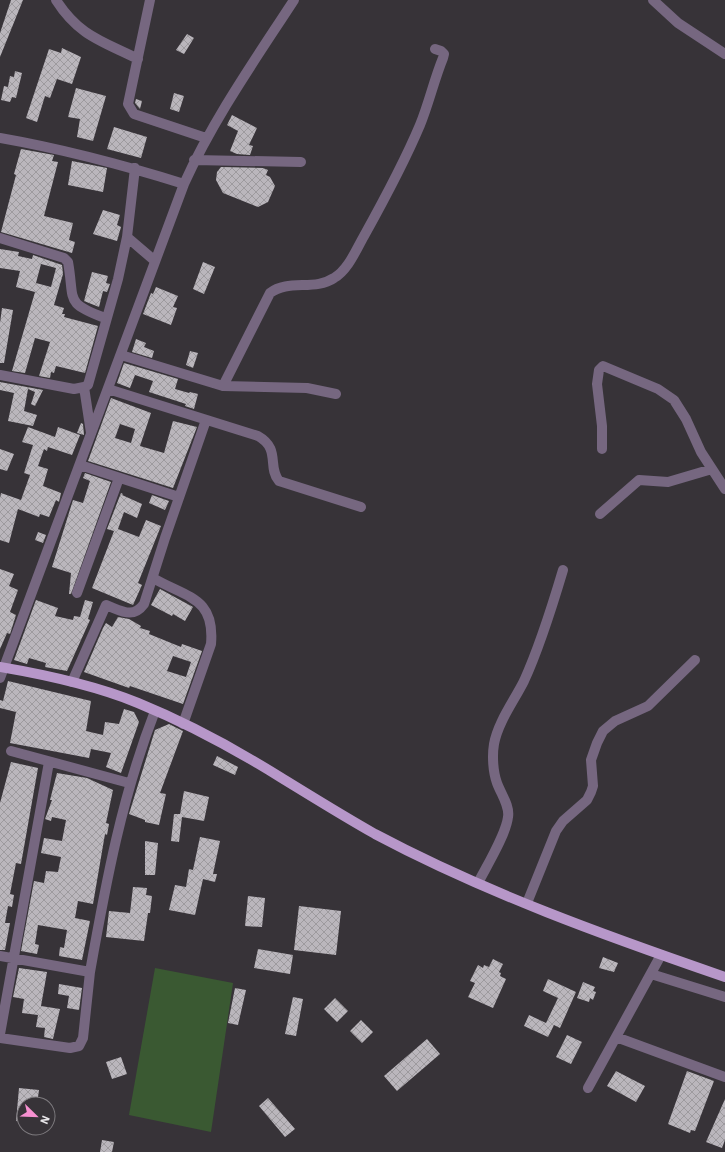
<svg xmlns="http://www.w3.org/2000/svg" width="725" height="1152" viewBox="0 0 725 1152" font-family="'IBM Plex Sans',sans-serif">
<defs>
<pattern id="building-cross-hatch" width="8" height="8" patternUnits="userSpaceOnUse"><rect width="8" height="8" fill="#bab6bc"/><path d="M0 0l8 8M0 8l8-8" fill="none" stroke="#9d9a9e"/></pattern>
</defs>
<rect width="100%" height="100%" fill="#373338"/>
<path fill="#3a5932" d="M155,968L233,983L211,1132L129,1115Z"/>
<path fill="url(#building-cross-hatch)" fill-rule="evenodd" d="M11,0H23L0,57V33Z
M187,34L194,38L184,54L176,50Z
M62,48L81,57L72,84L57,79L50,98L45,96L37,122L26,118L49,49L61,53Z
M15,71L22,73L16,98L12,97L10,102L1,100L4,86L8,87L10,76L14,77Z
M76,88L106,96L93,141L77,137L80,119L68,117Z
M174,93L184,96L179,112L170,109Z
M136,99L142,101L140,109L135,103Z
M232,115L257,128L249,145L253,146L250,155L237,154L230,151L238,131L227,125Z
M114,127L147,137L141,158L107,149Z
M21,149L54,155L52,161L58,162L44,216L73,223L69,240L75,242L72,253L1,232L16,175L14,174Z
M72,161L107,168L103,192L68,185Z
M221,167L263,168L268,170L266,175L270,177L275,186L268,202L258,207L223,193L216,180L217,172Z
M103,210L120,215L117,225L121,227L117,241L93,234Z
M0,249L19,252L18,256L32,259L33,255L62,265L63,274L54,305L64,308L62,314H65L64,317L98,326L85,373L56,366L54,373L51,372L50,378L39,376L50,342L35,338L25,373L12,371L35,292L16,287L20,271L0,268ZM41,264L56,268L51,287L36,283Z
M203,262L215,267L204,294L193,289Z
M92,272L108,276L106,283L110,284L107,292L103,291L99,307L84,301Z
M156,287L178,296L173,307L177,308L171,325L143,314L151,293L153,294Z
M2,308L13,310L4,363H0V323Z
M136,339L146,343L144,347L154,351L152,358L132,352Z
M190,351L198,353L193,368L186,365Z
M124,363L178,379L175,389L189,393L190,392L198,394L194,409L185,406L186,404L149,392L153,381L135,375L130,388L117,383Z
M0,382L43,390L35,406L31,404L35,392L28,389L24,411L37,415L33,426L8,421L14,393L0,390Z
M111,398L151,413L140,446L164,453L173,421L197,427L173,488L88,461ZM120,424L135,429L131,443L115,438Z
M81,423L83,424L84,435L77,433Z
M28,427L55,437L58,427L80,435L72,455L48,447L47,451L44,449L38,466L48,469L43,486L61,493L59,502L56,500L49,517L40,514L39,517L18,509L9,543L0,540V498L1,493L21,500L30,475L24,473L33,445L22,442Z
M0,449L14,454L7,471L0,469Z
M85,473L111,482L71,594H69L71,573L52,567L73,500L83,503L90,481L83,478Z
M121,493L123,494L122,495L142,504L137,518L124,512L118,529L139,537L146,520L161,526L138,583L142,585L133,605L92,588L114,531L107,529Z
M152,495L169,501L165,510L149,503Z
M38,532L46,535L43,543L35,540Z
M0,569L14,574L9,586L18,590L10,612L16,615L10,634L7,633L0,649Z
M160,589L193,607L185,621L173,614L172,616L151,605Z
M36,600L58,608L55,616L73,620L74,616L80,617L85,600L93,602L88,619L90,620L67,671L45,667L46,663L29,658L27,664L14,660Z
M118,617L129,619L141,626L140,628L150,631L149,634L181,647L182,644L202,651L183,704L130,686L129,688L84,672L103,628L106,623L112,627ZM173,656L191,662L186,677L167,671Z
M8,681L91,701L86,731L103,735L105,722L119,724L124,709L134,712L139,722L121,773L106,767L111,753L91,749L89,758L10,743L16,712L0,708V700L3,701Z
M169,724L183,731L160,793L166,794L159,825L145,822V820L129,814L155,730Z
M217,756L238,767L235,775L213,765Z
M11,762L38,768L21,864L16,863L10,894L14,895L12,907L8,906L5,923H10L5,950H0V803Z
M57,773L87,778L113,790L106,823L109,824L107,835L105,834L93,904L78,901L75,918L90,921L82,960L59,956L60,947L64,948L67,930L38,925L35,944L39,945L37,954L21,951L34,881L44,883L46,871L58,872L61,857L41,853L44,838L62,841L66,820L52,817L51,821L45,819L52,800H50Z
M184,791L209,797L204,821L182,817L179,842L171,841L174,814H180Z
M200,837L220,841L213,874H217L215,882L203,879L195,915L169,910L175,885L186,887L189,869L193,870Z
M145,841L158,843L155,875H145Z
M133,887L147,888L146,895L152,896L150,913H148L144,941L106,937L109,911L130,913Z
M248,896L265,898L262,927L245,926Z
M299,906L341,911L336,955L294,950Z
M258,949L293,955L290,974L254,968Z
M603,957L618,963L614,972L599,968Z
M493,959L503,964L499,972L501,973L500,976L506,979L493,1008L468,997L475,983L470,981L478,965L483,968L484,965L489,967Z
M19,968L47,972L41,1006L60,1009L53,1039L44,1037L45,1028L36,1027L38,1015L22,1013L24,999L13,997Z
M548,979L576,992L560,1028L554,1025L548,1037L524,1026L529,1015L546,1023L558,998L543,991Z
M583,982L595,987L593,991L596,992L593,1000L590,998L589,1002L577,998Z
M59,984L82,988L79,1010L67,1008L69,996L58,994Z
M235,988L246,990L238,1025L228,1023Z
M293,997L303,999L296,1036L285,1034Z
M335,998L348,1011L337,1022L324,1009Z
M361,1020L373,1032L362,1043L350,1031Z
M567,1035L582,1042L571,1064L556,1057Z
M427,1039L440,1054L397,1091L384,1076Z
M121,1057L127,1074L112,1079L106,1062Z
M616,1071L645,1086L636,1102L607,1086Z
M687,1071L714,1081L695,1131L691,1130L690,1133L668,1124Z
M19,1088L39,1090L37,1104H24V1122L16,1121Z
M268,1098L295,1129L285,1137L259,1106Z
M725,1099V1140L722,1148L706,1142Z
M102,1140L114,1142L112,1152H100Z"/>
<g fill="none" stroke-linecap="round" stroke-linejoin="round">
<path stroke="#766780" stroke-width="10" d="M56,0C79,36 102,41 138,59
M150,0L128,104L134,114L206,138
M653,0L678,23L725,54
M0,138C63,149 123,165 184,184
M194,160L301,162
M127,237L155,261
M0,238L64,258L68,262C75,301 64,303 105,318
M121,355L223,386L307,388L336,394
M0,375L74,389L84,387L88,385L118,279L127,237L135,168
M223,386L270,293C288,279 315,291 334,278C348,270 356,250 364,236C384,200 404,163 420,125C429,103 434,80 443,58L444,54L441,51L435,49
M84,387L91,433
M108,389L258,436C281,449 267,467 279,481L361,507
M602,449V426L597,384L599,370L603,366L658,389L674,400L686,419L701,452L725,489
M80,465L179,497
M600,514L639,480L668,482L712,469
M153,578C187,598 215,597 211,644L183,724
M77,593L119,478
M0,678L184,184C214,118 255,60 294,0
M72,682L106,605C122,611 133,619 144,604L165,538L206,420
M11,751L129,783
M478,883C486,867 506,835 508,817C510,806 501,794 497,783C493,772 492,756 494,744C498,722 514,701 524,681C540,646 552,607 563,570
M527,903L556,831L563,821L587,800L591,792L593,786L591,760L597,743L603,731L615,721L648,706L695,660
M0,956L90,972C106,882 122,796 155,711
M651,974L725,997
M0,1034L49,762
M616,1037L725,1077
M0,1038L70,1048L79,1046L83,1038L90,972
M588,1088L661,955"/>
<path stroke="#b797c9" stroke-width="10" d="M0,667C47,675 94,685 138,703C187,723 235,749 280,777C311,796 343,816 375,834C486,893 606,936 725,977"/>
</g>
<g transform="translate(36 1116) rotate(113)"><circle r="19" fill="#373338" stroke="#7e7b7f"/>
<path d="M0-3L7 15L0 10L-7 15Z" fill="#f690d0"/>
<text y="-6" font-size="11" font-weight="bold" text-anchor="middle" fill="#e9e7ea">N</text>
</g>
</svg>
